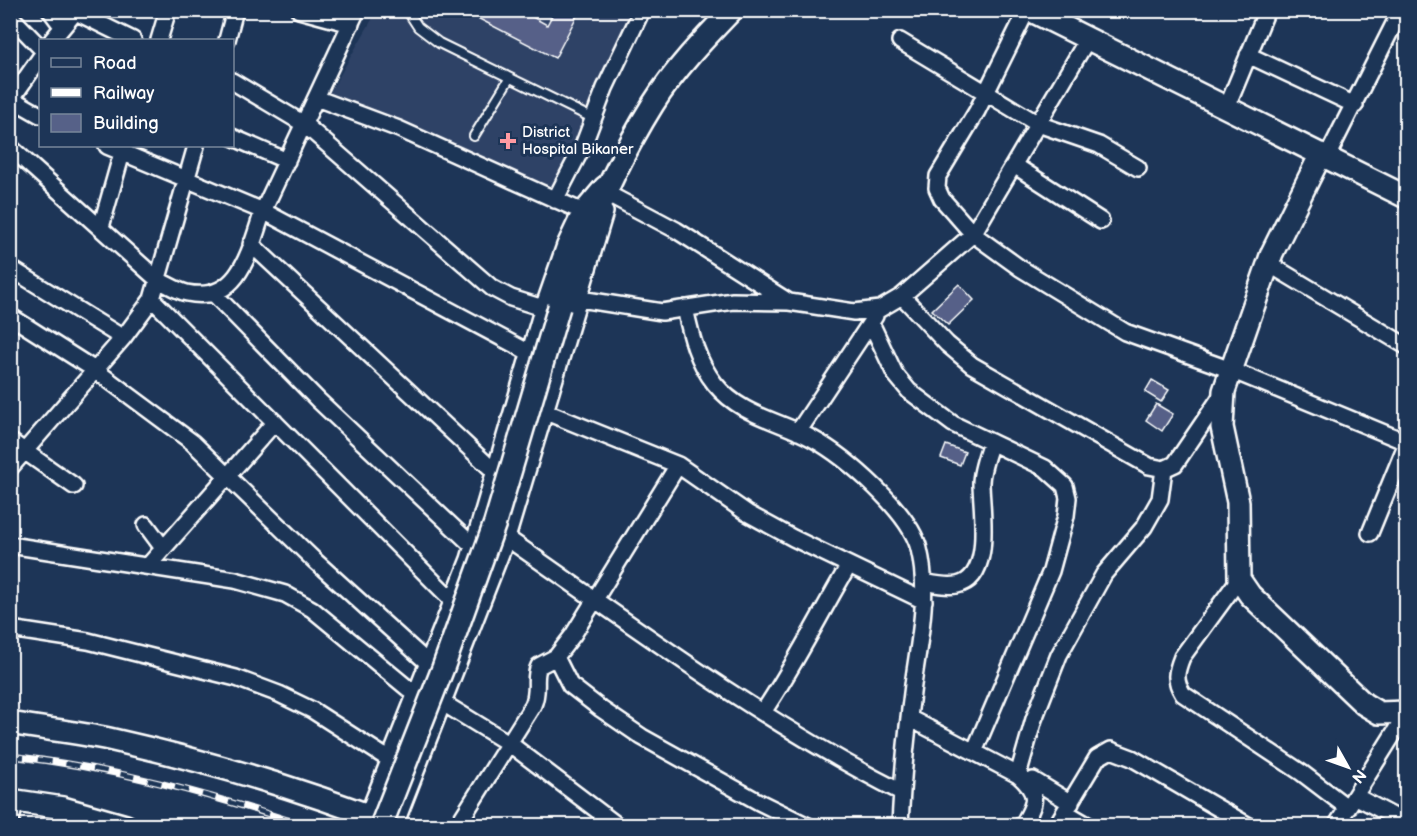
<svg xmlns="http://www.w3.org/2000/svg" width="1417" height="836" viewBox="0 0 1417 836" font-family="'Balsamiq Sans',sans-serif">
<rect width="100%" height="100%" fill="#1d3557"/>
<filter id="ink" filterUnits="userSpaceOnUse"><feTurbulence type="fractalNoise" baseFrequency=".0167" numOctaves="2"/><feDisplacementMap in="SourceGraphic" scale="12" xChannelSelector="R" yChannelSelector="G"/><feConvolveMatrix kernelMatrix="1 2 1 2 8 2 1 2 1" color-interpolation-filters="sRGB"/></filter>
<g filter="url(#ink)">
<path fill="#2e4266" d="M377,11H638L553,187L329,94Z"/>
<path fill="#566188" stroke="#fff" stroke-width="1.5" d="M462,10H520L547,25L555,10H580L555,58Z
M959,284L974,300L948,325L932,310Z
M1152,380L1169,390L1161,402L1145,392Z
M1156,404L1173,414L1162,431L1146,420Z
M946,445L965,452L960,465L941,458Z"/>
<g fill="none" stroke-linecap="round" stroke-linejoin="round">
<defs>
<path id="lane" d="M407,10L418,27L439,43L592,118
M474,136L509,79"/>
<path id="street" d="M50,10L62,26
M299,10L351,24
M1027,10L977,111L938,176L937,188L942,199L973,234L1020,268L1125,332L1231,370L1406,442
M76,12L133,40
M10,16L40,47
M52,40L77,10
M159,40L168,10
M227,40L235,10
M900,41L1038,124L1099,145L1138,168
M1248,55L1355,105
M232,81L304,124L492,288L511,298L543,308
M316,98L399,129L581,211
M12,99L40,115
M10,101L40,58
M1227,107L1267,10
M232,137L287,161
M107,146L263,211L357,10
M10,147L158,280C167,284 177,291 187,293C240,304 250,249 263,211L530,353
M1327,157L1401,10
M1014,165L1101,221
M610,195L676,230L789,302
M555,200L583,146L605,88L642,10
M101,227L124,146
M251,244L495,472
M1269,264L1406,346
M10,268L123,338
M214,294L318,400L473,546
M902,296L947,344L972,365L1149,466L1164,469L1175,464L1224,392
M152,299L453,601
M580,299L662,312L733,301L789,302L854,312L880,309L902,296L973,234L1087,40
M685,308C691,336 697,361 715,384C741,416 779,420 813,439C846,457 910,512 919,549C930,594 919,640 913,685C907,731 902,779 900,826
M10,316L95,370L192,442L314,560L429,664
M871,323L895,374L909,391L953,424L1045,468L1065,486L1068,498L1066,516L1051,571L974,752
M546,412L678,465L747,513L793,538L924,601
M798,432L875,316
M10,441L74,486
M10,468L123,338L152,299L196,146
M146,525L163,548
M1370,533L1406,445
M507,538C635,627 761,721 901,792
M10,545L235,580L285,594L312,609L416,695
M148,566L275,422
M1239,579L1182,657C1176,672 1174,680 1183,694L1302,773L1348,808
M924,582C934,584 946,587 957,585C994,578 981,508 981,483C981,470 987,455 991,442
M10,629L88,641L236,678L279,694L312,710L390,760
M556,657L570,685L601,709L642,737L759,802L808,826
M443,703L510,744L618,826
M763,712C795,665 820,614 849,565
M909,718L1018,775C1040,794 1036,803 1022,826
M1018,775L1034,719L1059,655L1104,574L1144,527L1160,499L1164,469
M1033,780L1071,803
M1355,796L1406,823
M1065,812L1089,826
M368,814L469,559L540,317L565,245L581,211L603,185
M10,823L16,801
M395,825L507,538L605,212
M457,826L533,705C540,689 533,678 539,666L556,657L573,635L678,465
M1056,826L1097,758L1111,750L1132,758L1249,826
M1336,826L1406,714"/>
<path id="secondary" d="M1030,10L1406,197
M1321,154L1272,253L1224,391L1222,427L1238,502L1239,579L1250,595L1364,704L1379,713L1406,712
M559,307C584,237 613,168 653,104C675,69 703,40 732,10
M10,723C43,729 77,732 109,739C207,761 304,790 397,826
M10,800L63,808L126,826"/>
</defs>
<use href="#lane" stroke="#fff" stroke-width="12"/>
<use href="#street" stroke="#fff" stroke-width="20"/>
<use href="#secondary" stroke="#fff" stroke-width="26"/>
<use href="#lane" stroke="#1d3557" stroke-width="8"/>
<use href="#street" stroke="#1d3557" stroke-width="15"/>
<use href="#secondary" stroke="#1d3557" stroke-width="21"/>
<defs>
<path id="rail" d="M10,756C112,767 209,794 306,826"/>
</defs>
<use href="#rail" stroke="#fff" stroke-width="7"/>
<use href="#rail" stroke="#1d3557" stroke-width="4.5" stroke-dasharray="14" stroke-linecap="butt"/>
<defs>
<path id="secondary-bridge" d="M381,826L443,668L495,523L559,307"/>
</defs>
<use href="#secondary-bridge" stroke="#fff" stroke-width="26" stroke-linecap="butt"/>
<use href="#secondary-bridge" stroke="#1d3557" stroke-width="21"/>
</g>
</g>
<path fill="#ff9aa2" stroke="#1d3557" stroke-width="2" d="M505 132h6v6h6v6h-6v6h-6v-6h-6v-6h6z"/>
<g text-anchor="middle" stroke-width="6" stroke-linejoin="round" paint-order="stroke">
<g font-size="15" fill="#fff" stroke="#1d3557" text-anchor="start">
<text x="522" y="137">District<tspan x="522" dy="17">Hospital Bikaner</tspan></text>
</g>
</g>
<rect width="1417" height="836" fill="none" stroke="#1d3557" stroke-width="36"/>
<rect x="18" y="18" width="1381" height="800" fill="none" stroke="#fff" stroke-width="2" filter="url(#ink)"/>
<rect x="39" y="39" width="195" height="108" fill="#1d3557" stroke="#77869a" stroke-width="1.5"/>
<rect x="51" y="58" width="30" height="9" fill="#1d3557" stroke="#77869a" stroke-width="1.5"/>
<text x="93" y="69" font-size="18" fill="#ffffff">Road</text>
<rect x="51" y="88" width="30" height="9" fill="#ffffff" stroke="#77869a" stroke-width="1.5"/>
<text x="93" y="99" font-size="18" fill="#ffffff">Railway</text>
<rect x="51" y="114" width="30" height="18" fill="#566188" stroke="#77869a" stroke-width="1.5"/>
<text x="93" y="129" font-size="18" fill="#ffffff">Building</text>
<g transform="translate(1348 767) rotate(130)" stroke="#1d3557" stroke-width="4.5" paint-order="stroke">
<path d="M0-4.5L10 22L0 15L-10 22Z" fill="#ffffff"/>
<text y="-9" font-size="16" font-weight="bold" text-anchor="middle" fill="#ffffff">N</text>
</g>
</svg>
